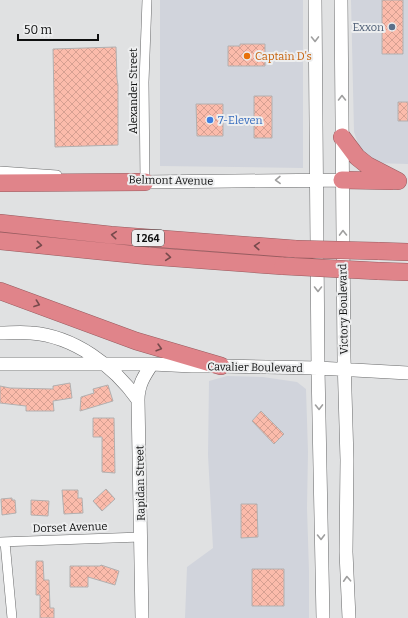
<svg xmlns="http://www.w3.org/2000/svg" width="408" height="618" viewBox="0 0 408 618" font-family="Bitter,serif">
<defs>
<pattern id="building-cross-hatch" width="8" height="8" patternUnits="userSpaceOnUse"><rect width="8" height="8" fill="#fbbbab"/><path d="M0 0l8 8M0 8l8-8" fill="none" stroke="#d6a092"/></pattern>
</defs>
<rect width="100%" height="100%" fill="#e0e1e2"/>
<path fill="#d1d4dc" d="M160,0H303V168L160,166Z
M351,0H408V164L372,163L361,152L354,132Z
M227,376L263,377L297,382L306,389L308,452L307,508L309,571V618H185L187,567L213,548L208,455L209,381Z"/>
<path fill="url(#building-cross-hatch)" stroke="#b2b0b0" d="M382,0H403V54H382Z
M240,44H265V66H228V46H240Z
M116,47L117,79L118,85V145L55,147L53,49Z
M254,96H272V138H254Z
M398,102H408V121H398Z
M196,104H223V136H197Z
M70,383L72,398L53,401L54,411H26V406L0,403V386L10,388L53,389V386Z
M108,385L113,401L80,411L81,397L94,393L93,389Z
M261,411L284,434L274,444L252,421Z
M93,418H114L115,473L102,472V437H93Z
M106,489L115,499L102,511L93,501Z
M62,490H78V498H82L83,513L64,514Z
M12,498V500H15L16,513L2,515L1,499Z
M31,500L49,501L48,516L31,515Z
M241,504H257L258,537L241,538Z
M36,561H43L44,580H49L50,608H54V618H40V595H36Z
M101,565L119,571L115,585L88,577V587H70V566H100Z
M252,569H284V606H252Z"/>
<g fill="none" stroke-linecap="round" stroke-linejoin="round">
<defs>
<path id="street" d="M0,171L57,175
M141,182H145L144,82L147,0
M0,542L141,537
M5,542L12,618"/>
<path id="secondary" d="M315,0L318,368L323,618
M341,0L344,358L347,460L346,552L349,618
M145,182L342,180
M0,333C10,333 21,332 31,333C74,336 114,366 138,400L142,618
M0,364H152L192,366H221L318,368L408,373
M138,400C138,385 144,376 152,364"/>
<path id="highway" d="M342,137L357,157L367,165L398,181
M342,180L392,181
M0,183L145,182
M0,223L111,235L296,249
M0,241L148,256L283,266
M378,251L408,252
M378,271L408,272
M0,291L136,341L221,366"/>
</defs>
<use href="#street" stroke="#696a6b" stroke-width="10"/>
<use href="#secondary" stroke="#696a6b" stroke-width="14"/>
<use href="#highway" stroke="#965b5f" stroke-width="18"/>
<use href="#street" stroke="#fff" stroke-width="9"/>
<use href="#secondary" stroke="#fff" stroke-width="13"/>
<use href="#highway" stroke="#e0848a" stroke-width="17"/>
<defs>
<path id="highway-bridge" d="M296,249L378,251
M283,266L378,271"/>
</defs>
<use href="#highway-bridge" stroke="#965b5f" stroke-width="18" stroke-linecap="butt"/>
<use href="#highway-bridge" stroke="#e0848a" stroke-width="17"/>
</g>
<defs><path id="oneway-chevron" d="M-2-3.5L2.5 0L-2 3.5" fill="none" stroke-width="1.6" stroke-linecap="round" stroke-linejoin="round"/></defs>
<g stroke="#9f9f9f">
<use href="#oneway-chevron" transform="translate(315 39) rotate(89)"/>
<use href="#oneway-chevron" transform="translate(342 98) rotate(-90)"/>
<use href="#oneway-chevron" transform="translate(278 180) rotate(179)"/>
<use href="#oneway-chevron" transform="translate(343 233) rotate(-91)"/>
<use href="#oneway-chevron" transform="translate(318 289) rotate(90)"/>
<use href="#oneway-chevron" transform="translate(319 407) rotate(89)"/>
<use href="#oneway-chevron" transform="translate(321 537) rotate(89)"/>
<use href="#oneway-chevron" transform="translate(347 579) rotate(-93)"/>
</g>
<g stroke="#774a4c">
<use href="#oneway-chevron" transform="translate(114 235) rotate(-175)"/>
<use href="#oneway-chevron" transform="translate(39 245) rotate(6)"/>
<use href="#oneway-chevron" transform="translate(257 246) rotate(-176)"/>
<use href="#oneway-chevron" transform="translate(168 257) rotate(5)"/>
<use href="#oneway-chevron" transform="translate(37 304) rotate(20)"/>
<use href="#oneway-chevron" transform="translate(159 348) rotate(16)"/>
</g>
<circle fill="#5c6f8a" stroke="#edeeef" stroke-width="1.5" cx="392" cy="27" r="4"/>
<circle fill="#e8710a" stroke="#edeeef" stroke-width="1.5" cx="247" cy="56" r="4"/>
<circle fill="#3f7fe0" stroke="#edeeef" stroke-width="1.5" cx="210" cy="120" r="4"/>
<g text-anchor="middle" stroke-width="4" stroke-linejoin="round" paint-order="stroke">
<rect fill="#edeeef" stroke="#515252" stroke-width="1" x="132" y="230" width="32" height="16" rx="3"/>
<g font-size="10" font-weight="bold" fill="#0e0f0f">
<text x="148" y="242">I 264</text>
</g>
<g font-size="11" fill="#4e5e75" stroke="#edeeef" text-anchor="end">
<text x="384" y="31">Exxon</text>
</g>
<g font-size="11" fill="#c56008" stroke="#edeeef" text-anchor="start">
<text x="255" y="60">Captain D's</text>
</g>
<g font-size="11" fill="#0e0f0f" stroke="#edeeef">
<text transform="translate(133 91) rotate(-90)" y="4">Alexander Street</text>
<text transform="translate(171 180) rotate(1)" y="4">Belmont Avenue</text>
<text transform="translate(343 309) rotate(-91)" y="4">Victory Boulevard</text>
<text transform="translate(255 367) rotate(1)" y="4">Cavalier Boulevard</text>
<text transform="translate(140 483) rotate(-91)" y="4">Rapidan Street</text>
<text transform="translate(70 527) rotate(-2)" y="4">Dorset Avenue</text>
</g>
<g font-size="11" fill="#366cbe" stroke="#edeeef" text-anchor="start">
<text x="218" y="124">7-Eleven</text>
</g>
</g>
<path d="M18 34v6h80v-6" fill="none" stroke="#0e0f0f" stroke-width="2"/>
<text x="24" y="34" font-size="12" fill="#0e0f0f" stroke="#edeeef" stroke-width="3" paint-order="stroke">50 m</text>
</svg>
